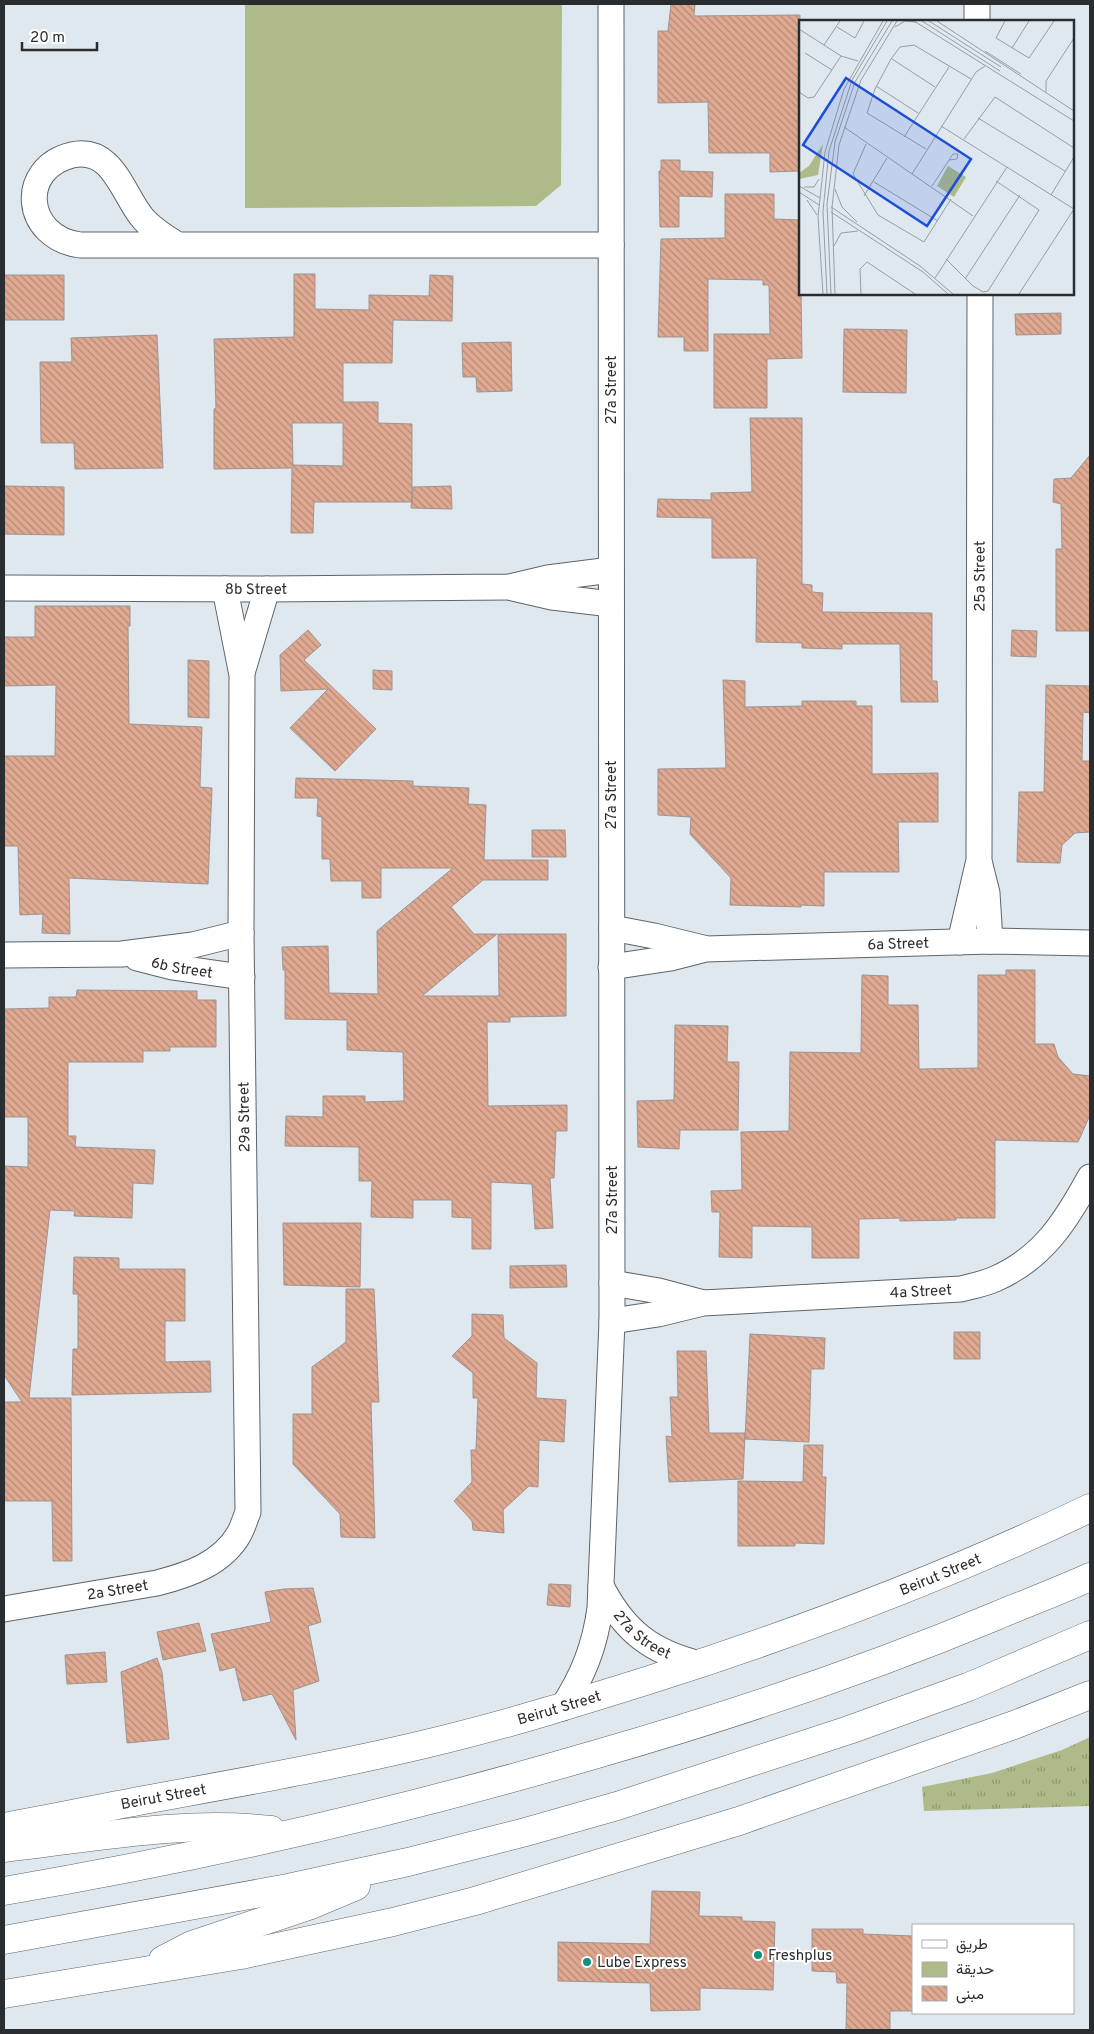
<svg xmlns="http://www.w3.org/2000/svg" width="1094" height="2034" viewBox="0 0 1094 2034" font-family="Overpass,Vazirmatn,sans-serif">
<defs>
<pattern id="grass-tufts" width="24" height="20" patternUnits="userSpaceOnUse" patternTransform="scale(1.25)"><rect width="24" height="20" fill="#aebb89"/><path d="M3 7l-1-3M5 7V3M7 7l1-3M15 17l-1-3M17 17v-4M19 17l1-3" fill="none" stroke="#8e9870"/></pattern>
<pattern id="building-back-hatch" width="6" height="6" patternUnits="userSpaceOnUse" patternTransform="scale(1.25)"><rect width="6" height="6" fill="#dfa891"/><path d="M-1 5l2 2M0 0l6 6M5-1l2 2" fill="none" stroke="#b58977"/></pattern>
</defs>
<rect width="100%" height="100%" fill="#e0e8ef"/>
<path fill="url(#grass-tufts)" d="M1090,1737V1806L924,1811L922,1787L992,1773L1062,1750Z"/>
<path fill="#aebb89" d="M245,4H562L561,185L536,206L245,208Z"/>
<path fill="url(#building-back-hatch)" stroke="#9e9491" fill-rule="evenodd" d="M671,4H695L694,16L800,15V171L770,172V153H709L708,102L658,103V31H668Z
M661,160H680V171L713,172L712,197L679,196V227H660L659,171H661Z
M725,194H774V219L800,220L802,358L767,359V408H714V334H770L769,285H763V280L708,279V351H684V337H658L661,239L725,238Z
M294,274H315V309L369,310V295L429,296L430,275L453,276L452,321L393,320L392,363H343V402H378V423L412,424V502H314L313,533H291L292,468L214,469V409L216,408L214,339L294,337ZM292,423H343V466L293,465Z
M4,275H64V320H4Z
M1061,313V334L1016,335L1015,314Z
M844,329L907,330L906,393L843,392Z
M157,335L163,468L75,469L74,443H41L40,362H72L71,338Z
M511,342L512,391L477,392L476,377H463L462,343Z
M750,418H802V584L812,585V592L823,593L822,612L932,613V681H937L938,702H901L900,644H842V649L802,648V643L756,642L757,558H712V518L657,517L658,499L711,500V493L752,492Z
M1090,455V631H1056V549H1062L1061,504L1053,502L1054,479L1071,478Z
M4,486L64,487V535L4,534Z
M451,486L452,509L411,508L413,487Z
M35,606H130V626H128L129,724L202,727L200,787L212,788L208,884L69,878L70,934L42,933L43,914L20,915L18,846H4V756H55L56,685L4,686V637H35Z
M308,630L321,645L304,660L376,729L335,771L290,728L328,689L281,691L280,655Z
M1012,630L1037,631L1036,657L1011,656Z
M188,660L209,661V718L188,717Z
M373,670L392,671V690L373,689Z
M723,680L745,681V707L802,706V701H856V706H872V774L938,773V822H898L899,872H824V906L801,905V907L730,905L731,878L690,834L691,817L658,815V769L726,768Z
M1046,685L1090,686V713L1083,712L1082,761H1090V832L1075,833L1062,845L1060,863L1017,862L1019,792H1044Z
M296,778L413,781V786L469,788L468,804L486,805L484,860H548V880H483L451,907L474,934H497L422,996H499L498,934H566V1016L510,1017V1022H487L488,1106L567,1105V1131H556L554,1178H550L553,1228L535,1229L532,1184L491,1182V1249H472V1218L452,1217V1200H413V1218L371,1217L372,1181H359V1147L285,1146L286,1116L323,1117V1096H365V1102L404,1101L403,1052L347,1050V1020L285,1019V970H283L282,947L328,946L329,993L378,994L377,931L453,868H381V898H362V881H331L330,859H322V817L317,816L318,798H295Z
M532,830H565L566,857H532Z
M1006,970H1035V1044H1054L1058,1057L1073,1074L1090,1076V1115L1078,1142L995,1140V1218H956V1220L900,1221V1218L859,1219V1258H812V1227L752,1226V1258L719,1257L720,1212H712L711,1191L742,1190L741,1132L789,1131L790,1052L861,1053L862,975L888,976V1005H918L919,1069L978,1068V975H1006Z
M77,990L197,991V1000H216V1047H170V1051H143V1062H68V1136H76L75,1147L155,1150L153,1184L133,1183L132,1218L74,1216L75,1211L50,1210L29,1398H71L72,1561H53L52,1501H4V1402H22L4,1375V1166L28,1167V1117H4V1009L49,1008V997H76Z
M675,1025L728,1026L727,1062H739L738,1130H680L679,1149L638,1147L637,1101L674,1100Z
M283,1223H361L360,1287L284,1285Z
M74,1257L119,1258V1269H185V1321H165V1362L210,1361L211,1392L72,1395L73,1349H78V1294H73Z
M566,1265L567,1287L510,1288V1266Z
M346,1289H374L379,1402H371L375,1538L341,1537L340,1514L293,1464V1414H312V1367L346,1342Z
M472,1314L503,1315L504,1338L537,1363L536,1398L566,1400L564,1442L539,1440L538,1487L529,1486L503,1510L504,1533L473,1530L472,1521L454,1501L472,1482L471,1450H476L478,1398H473V1373L452,1356L472,1336Z
M954,1332H980V1359H954Z
M750,1334L825,1338L824,1369H811L809,1442L745,1439Z
M677,1351H706L709,1433H745L743,1479L669,1482L666,1436L672,1437L670,1397H678Z
M804,1445H823L822,1477H826L824,1544L795,1543V1546H738V1481L803,1482Z
M549,1584L571,1585L570,1607L547,1605Z
M313,1588L321,1622L308,1626L319,1681L293,1690L296,1740L272,1694L243,1701L235,1667L220,1671L211,1634L271,1622L265,1592L284,1589Z
M199,1623L206,1651L163,1660L157,1632Z
M105,1652L107,1682L67,1684L65,1655Z
M157,1658L162,1672L169,1739L127,1743L121,1672Z
M652,1891L700,1892L699,1916L742,1917V1921L775,1922L773,1990L700,1988V2010L651,2011L650,1983L558,1981V1942L650,1944Z
M812,1929H863V1934L913,1936V2011H890V2030H846L847,1983H837L836,1972L812,1971Z"/>
<g fill="none" stroke-linecap="round" stroke-linejoin="round">
<defs>
<g id="minor">
<path d="M977,4V21"/>
<path d="M176,244C164,236 150,228 141,216C122,192 112,146 72,155C18,168 23,237 80,245H611"/>
<path id="s1" d="M4,588L267,589L509,587L548,578L611,570"/>
<path d="M513,588L552,597L611,604"/>
<path d="M242,673L267,589"/>
<path d="M980,865L987,893L990,941"/>
<path d="M612,928L654,936L703,948"/>
<path id="s2" d="M960,942L979,860L980,294"/>
<path d="M4,955L122,954L193,945L241,933"/>
<path id="s3" d="M137,958L172,967L242,977"/>
<path id="s4" d="M611,967L671,958L706,949L990,941L1090,943"/>
<path d="M612,1283L659,1291L700,1302"/>
<path id="s5" d="M612,1321L658,1314L703,1303L961,1289C972,1286 984,1284 995,1279C1043,1258 1066,1221 1090,1177"/>
<path id="s6" d="M601,1586C624,1631 651,1652 700,1664"/>
<path id="s7" d="M4,1609L157,1583C188,1575 222,1564 239,1534C243,1527 245,1519 248,1512L241,933L242,675L225,589"/>
<path d="M562,1708C583,1676 595,1646 600,1608L612,1321L611,4"/>
</g>
<g id="major">
<path id="s8" d="M4,1827C54,1818 105,1807 155,1798C253,1780 350,1763 446,1739C515,1722 582,1701 649,1680C800,1632 948,1576 1090,1508"/>
<path d="M4,1848C92,1838 182,1820 271,1830"/>
<path d="M4,1891C205,1857 402,1811 597,1754C733,1715 866,1670 996,1616C1027,1603 1059,1591 1090,1577"/>
<path d="M4,1940L288,1888L408,1862L522,1833L617,1806L849,1730L968,1687L1090,1635"/>
<path d="M163,1960L192,1945L308,1906L356,1886"/>
<path d="M4,1994L241,1955L393,1922L475,1901L739,1821L1014,1725L1090,1695"/>
</g>
</defs>
<use href="#minor" stroke="#5d6469" stroke-width="27"/>
<use href="#major" stroke="#5d6469" stroke-width="29"/>
<use href="#minor" stroke="#fff" stroke-width="25"/>
<use href="#major" stroke="#fff" stroke-width="28"/>
</g>
<g fill="#0e937d" stroke="#fff" stroke-width="2">
<circle cx="758" cy="1955" r="5"/>
<circle cx="587" cy="1962" r="5"/>
</g>
<g text-anchor="middle" stroke-width="4" stroke-linejoin="round" paint-order="stroke">
<g font-size="15" fill="#2a2d2f" stroke="#fff">
<text transform="translate(611 390) rotate(-90)" y="5">27a Street</text>
<text dy="5" stroke="none"><textPath href="#s2" startOffset="368">25a Street</textPath></text>
<text dy="5" stroke="none"><textPath href="#s1" startOffset="252">8b Street</textPath></text>
<text transform="translate(611 795) rotate(-90)" y="5">27a Street</text>
<text dy="5" stroke="none"><textPath href="#s4" startOffset="289">6a Street</textPath></text>
<text dy="5" stroke="none"><textPath href="#s3" startOffset="46">6b Street</textPath></text>
<text transform="translate(244 1117) rotate(-91)" y="5">29a Street</text>
<text transform="translate(612 1200) rotate(-90)" y="5">27a Street</text>
<text dy="5" stroke="none"><textPath href="#s5" startOffset="311">4a Street</textPath></text>
<text dy="5" stroke="none"><textPath href="#s8" startOffset="972">Beirut Street</textPath></text>
<text dy="5" stroke="none"><textPath href="#s7" startOffset="115">2a Street</textPath></text>
<text dy="5" stroke="none"><textPath href="#s6" startOffset="65">27a Street</textPath></text>
<text dy="5" stroke="none"><textPath href="#s8" startOffset="568">Beirut Street</textPath></text>
<text dy="5" stroke="none"><textPath href="#s8" startOffset="162">Beirut Street</textPath></text>
</g>
<g font-size="15" fill="#2a2d2f" stroke="#fff" text-anchor="start">
<text x="768" y="1960">Freshplus</text>
<text x="597" y="1967">Lube Express</text>
</g>
</g>
<g transform="translate(799 20)">
<rect width="275" height="275" fill="#e0e8ef"/>
<path d="M24,124L19,155L0,159V153L10,146Z" fill="#aebb89"/>
<path d="M149,146L167,157L155,177L138,166Z" fill="#aebb89"/>
<path fill="none" stroke="#979da2" stroke-width="1" d="M115,1L275,101M123,1L201,51M130,1L202,47M138,1L275,91M206,1L197,18L230,38L255,1M38,7L56,18L65,1M96,7L106,1L117,2M0,9L42,36L59,41M25,25L41,1M213,28L230,1M186,31L222,54M6,33L33,50M93,39L136,67M77,66L119,93M0,72L9,78L15,77L42,36M247,72V61L275,18M179,98L266,151M142,106L275,189M45,107L174,196M105,117L150,47M165,119L196,77L275,128M67,124L54,154L79,195L125,222L152,179M127,129L68,93L76,69L92,39L101,27L115,25L172,59M113,154L177,52L186,46M75,162L139,201M0,166L21,178M133,166L154,134H159L158,139L150,140M5,167H15L20,159M36,169L43,187L58,202M0,172L20,185M252,175L275,137M65,176L88,138M8,180L18,195M32,187L121,246L154,274M32,192L124,252L149,274M35,226L42,213L59,211M147,239L174,266L184,272L189,271L240,190L197,161M136,258L208,147M166,259L221,175M24,274L19,197L26,132L45,69L84,1M28,274L24,191L30,131L53,60L88,1M32,274L28,184L36,122L56,62L93,1M36,274L33,187L40,125L62,60L98,1M62,274L61,249L68,242L116,274M220,274L275,189"/>
<path fill="#1d4ed8" fill-opacity="0.15" stroke="#1d4ed8" stroke-width="2.5" d="M47,58L172,139L128,206L4,125Z"/>
<rect width="275" height="275" fill="none" stroke="#2a2d2f" stroke-width="2.5"/>
</g>
<rect width="1094" height="2034" fill="none" stroke="#2a2d2f" stroke-width="10"/>
<rect x="912" y="1924" width="162" height="90" fill="#ffffff" stroke="#aaabac"/>
<rect x="922" y="1940" width="25" height="8" fill="#ffffff" stroke="#aaabac"/>
<text x="956" y="1949" font-size="15" fill="#2a2d2f">طريق</text>
<rect x="922" y="1962" width="25" height="15" fill="#aebb89" stroke="#aaabac"/>
<text x="956" y="1974" font-size="15" fill="#2a2d2f">حديقة</text>
<rect x="922" y="1986" width="25" height="15" fill="url(#building-back-hatch)" stroke="#aaabac"/>
<text x="956" y="1999" font-size="15" fill="#2a2d2f">مبنى</text>
<path d="M22 42v8h75v-8" fill="none" stroke="#2a2d2f" stroke-width="2.5"/>
<text x="30" y="42" font-size="15" fill="#2a2d2f" stroke="#ffffff" stroke-width="4" paint-order="stroke">20 m</text>
</svg>
